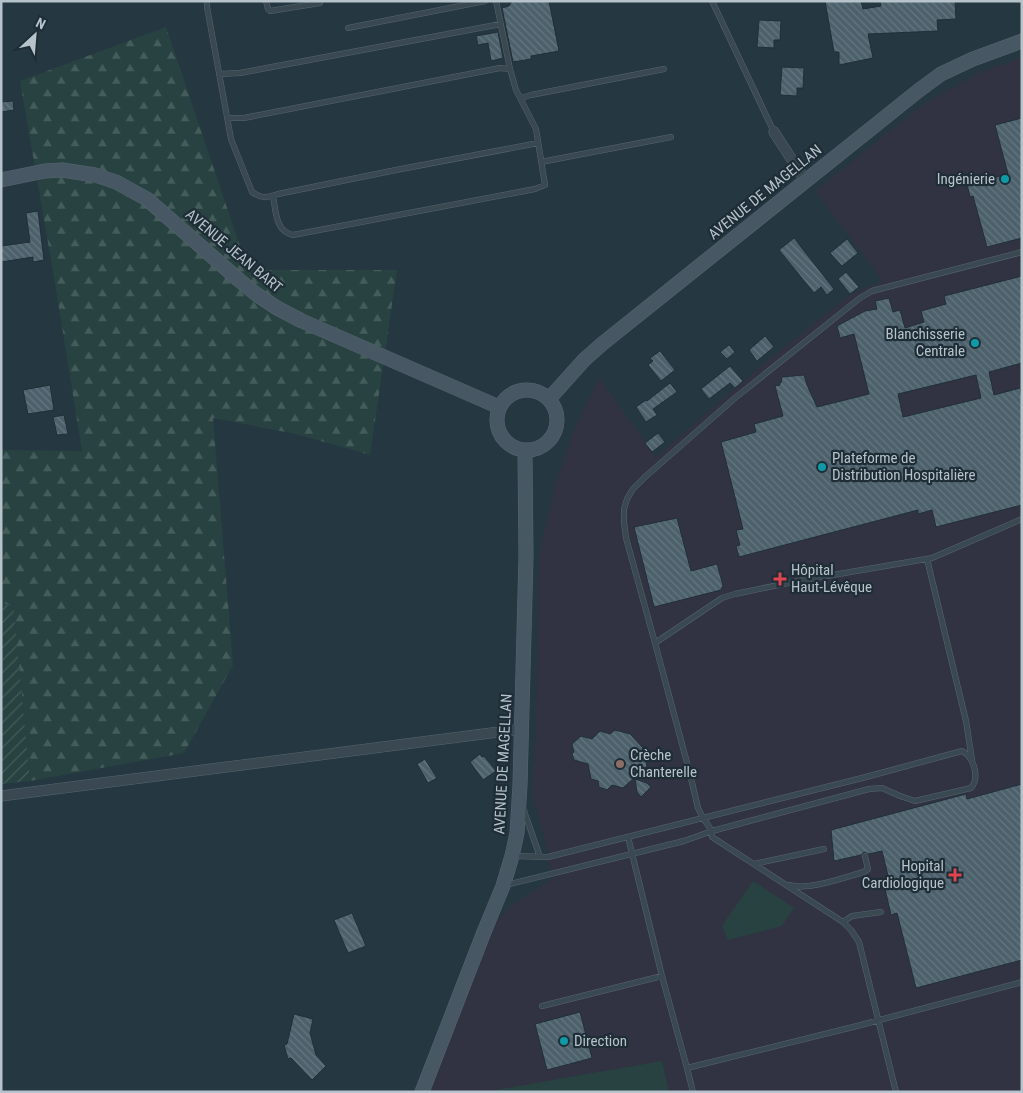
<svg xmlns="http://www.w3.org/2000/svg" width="1023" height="1093" viewBox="0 0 1023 1093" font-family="'Roboto Condensed',sans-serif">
<defs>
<pattern id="forest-firs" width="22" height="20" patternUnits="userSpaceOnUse" patternTransform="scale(1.25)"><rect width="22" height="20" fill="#274240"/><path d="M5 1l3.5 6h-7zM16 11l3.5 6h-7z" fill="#445c5a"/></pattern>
<pattern id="garden-furrows" width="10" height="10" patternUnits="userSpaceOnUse" patternTransform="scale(1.25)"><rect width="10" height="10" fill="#274240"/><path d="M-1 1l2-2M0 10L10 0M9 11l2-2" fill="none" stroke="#445c5a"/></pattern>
<pattern id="building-back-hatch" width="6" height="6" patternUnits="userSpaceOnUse" patternTransform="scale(1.25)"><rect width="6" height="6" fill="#4d616c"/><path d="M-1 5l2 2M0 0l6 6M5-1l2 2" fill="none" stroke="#647680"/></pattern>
</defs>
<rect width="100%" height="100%" fill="#253741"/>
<path fill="#313342" d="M1022,57V1092H423L495,923L513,904L551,880L547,849L532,794L536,729L539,556L555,486L572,435L599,377L656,457L758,368L851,294L883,281L815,191L926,102L981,72Z"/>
<path fill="url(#forest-firs)" d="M166,27L248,270H397L370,455L296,434L213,418L233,665L184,753L30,781L13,603L1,605V450L82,451L54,277L20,81Z"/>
<path fill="#274240" d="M753,881L794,908L782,926L728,940L722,926Z
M662,1061L669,1092H484Z"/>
<path fill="url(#garden-furrows)" d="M13,603L30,781L1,784V605Z"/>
<path fill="url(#building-back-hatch)" stroke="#202f38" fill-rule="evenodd" d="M512,1H549L559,51L531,56V59L513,62L502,8L509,6Z
M825,1H861L863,9L881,6L880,1H955L956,19L937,20L938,31L868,34L873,58L839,65V52H834Z
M759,20L781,21L780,40H774V48L757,47Z
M498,32L503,58L491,61L488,43L478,45L476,36Z
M782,67L804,68L803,88H797V96L780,95Z
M13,101L14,110L1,112V102Z
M1022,118V238L987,247L973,196L970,197L967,184L1008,174L995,125Z
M38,211L44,260L33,262V257L1,262V246L30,242L26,213Z
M794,238L834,289L827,295L821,287L814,293L779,250Z
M847,239L858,253L842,266L830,253Z
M846,272L859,287L850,294L838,279Z
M1022,276V363L989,372L994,395L1020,388L1022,397V505L936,527L932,510L918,514V510L739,557L736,546L740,545L736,530L743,529L721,442L756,432L754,424L783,416L775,386L780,385L779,383H781L782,377L804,375L807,385L817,407L869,394L854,334L840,338L837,326L865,311L877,309L875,301L889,298L893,312L900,310L905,328L924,322L921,311L946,304L944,296ZM976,375L981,398L903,417L898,394Z
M765,336L774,347L757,361L749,350Z
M729,345L735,352L727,359L720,352Z
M660,351L675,370L661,381L648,365L653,361L650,358Z
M730,366L743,381L735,388L730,383L709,399L701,389Z
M670,383L677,392L653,409L657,415L646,422L636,407L646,400L647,401Z
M50,385L54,410L28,414L23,390Z
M64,415L68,434L57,435L53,417Z
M658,433L665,442L652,452L645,443Z
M677,518L691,571L717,564L723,585L721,590L654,607L634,527Z
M615,730L630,734L643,748L647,766L623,788L612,785L607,790L599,787L598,781L591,779L588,764L574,760L572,754L574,752L572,744L581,736L592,739L600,731L610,734Z
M480,754L482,757L484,756L496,771L483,780L470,762Z
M425,759L437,778L428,783L417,764Z
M635,779L647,783L651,787L641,797L637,792Z
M1022,784V960L916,988L897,913L891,915L885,889L891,888L882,851L869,854L864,852L861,855L834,861L831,830L966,794L967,799Z
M352,913L366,946L348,953L334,920Z
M580,1012L592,1058L547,1070L535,1024Z
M294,1014L313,1019L310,1033L316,1055L326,1066L312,1080L291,1058L288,1059L284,1045L287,1044Z"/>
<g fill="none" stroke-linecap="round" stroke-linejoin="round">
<defs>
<path id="lane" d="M207,1V7L231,139L252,192C262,199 266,198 278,194L396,170L538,143
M266,1L268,9L270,11L320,3
M712,1L774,132
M348,28L485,1
M219,74L240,73L501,24
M521,98L531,95L664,69
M227,118H244L500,68L510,69
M541,162L671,137
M273,196C276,211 275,231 293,235L535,189L545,185L536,129L516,90L510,69L496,1
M927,559L966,721L972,760
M655,643L626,538L624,522V509L627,499L633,489L645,477L735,398L860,298L872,291L895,285L1022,252
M523,808L540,857
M628,837L662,976L687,1068L857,1026L1022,982
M754,864L824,849
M506,885L684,841L712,831L869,789L882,788L900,796L915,801L971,788C980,778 974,757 962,751L866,777L548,857L514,856
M790,885C808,891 845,877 864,872L868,869L865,856
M843,922L852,916L881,912
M542,1006L662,976
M687,1068L693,1092
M896,1092L859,942L851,930L843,922L712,837V831L703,818L698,808L690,774L655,643L722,598L735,594L798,581L932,558L1022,519"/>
<path id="street" d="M774,132L805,180
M1,796L522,729"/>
<path id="secondary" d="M1,180L45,171L62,170L95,175L116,182L147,199L239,280L256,294L277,308L302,321L499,407
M497 420a30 30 0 1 1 60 0a30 30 0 1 1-60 0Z
M549,399L584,360L602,344L918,91L941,74L973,59L1022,41
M422,1092L484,932L503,886L512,856L517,833L520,785L526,557L525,451"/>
</defs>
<use href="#lane" stroke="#57666e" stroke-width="6"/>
<use href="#street" stroke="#57666e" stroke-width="11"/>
<use href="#secondary" stroke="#57666e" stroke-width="15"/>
<use href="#lane" stroke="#394851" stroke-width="5"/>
<use href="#street" stroke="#394851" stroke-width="10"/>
<use href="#secondary" stroke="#475864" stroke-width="14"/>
</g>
<g fill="#0f9aa8" stroke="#1e2d36" stroke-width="2">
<circle cx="1005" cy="179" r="5"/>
<circle cx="975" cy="343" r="5"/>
<circle cx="822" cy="467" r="5"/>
<circle cx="564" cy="1041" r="5"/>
</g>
<g fill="#e0444e" stroke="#1e2d36" stroke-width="2">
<path d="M777.5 571.5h5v5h5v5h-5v5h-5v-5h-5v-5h5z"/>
<path d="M952.5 867.5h5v5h5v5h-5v5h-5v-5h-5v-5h5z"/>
</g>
<circle fill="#8d6e63" stroke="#1e2d36" stroke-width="2" cx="620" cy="764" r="5"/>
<g text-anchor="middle" stroke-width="4.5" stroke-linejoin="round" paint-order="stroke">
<g font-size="15" fill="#b6c3cb" stroke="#1e2d36" text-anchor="start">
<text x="995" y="184" text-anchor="end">Ingénierie</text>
<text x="965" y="339" text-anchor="end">Blanchisserie<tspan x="965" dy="17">Centrale</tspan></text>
<text x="832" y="463">Plateforme de<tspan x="832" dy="17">Distribution Hospitalière</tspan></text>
<text x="791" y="575">Hôpital<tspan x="791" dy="17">Haut-Lévêque</tspan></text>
<text x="630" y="760">Crèche<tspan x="630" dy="17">Chanterelle</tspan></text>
<text x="944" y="871" text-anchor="end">Hopital<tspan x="944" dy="17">Cardiologique</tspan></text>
<text x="574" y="1046">Direction</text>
</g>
<g font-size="15" fill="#b6c3cb" stroke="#1e2d36">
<text transform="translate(765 192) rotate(-39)" y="5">AVENUE DE MAGELLAN</text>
<text transform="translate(234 251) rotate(40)" y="5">AVENUE JEAN BART</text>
<text transform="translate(503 764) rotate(-87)" y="5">AVENUE DE MAGELLAN</text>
</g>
</g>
<rect width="1023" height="1093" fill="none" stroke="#b6c3cb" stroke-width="5"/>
<g transform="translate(35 35) rotate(26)" stroke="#1e2d36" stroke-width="4" paint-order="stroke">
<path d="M0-4L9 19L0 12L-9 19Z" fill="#b6c3cb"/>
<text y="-8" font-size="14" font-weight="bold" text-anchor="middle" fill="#b6c3cb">N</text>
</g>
</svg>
